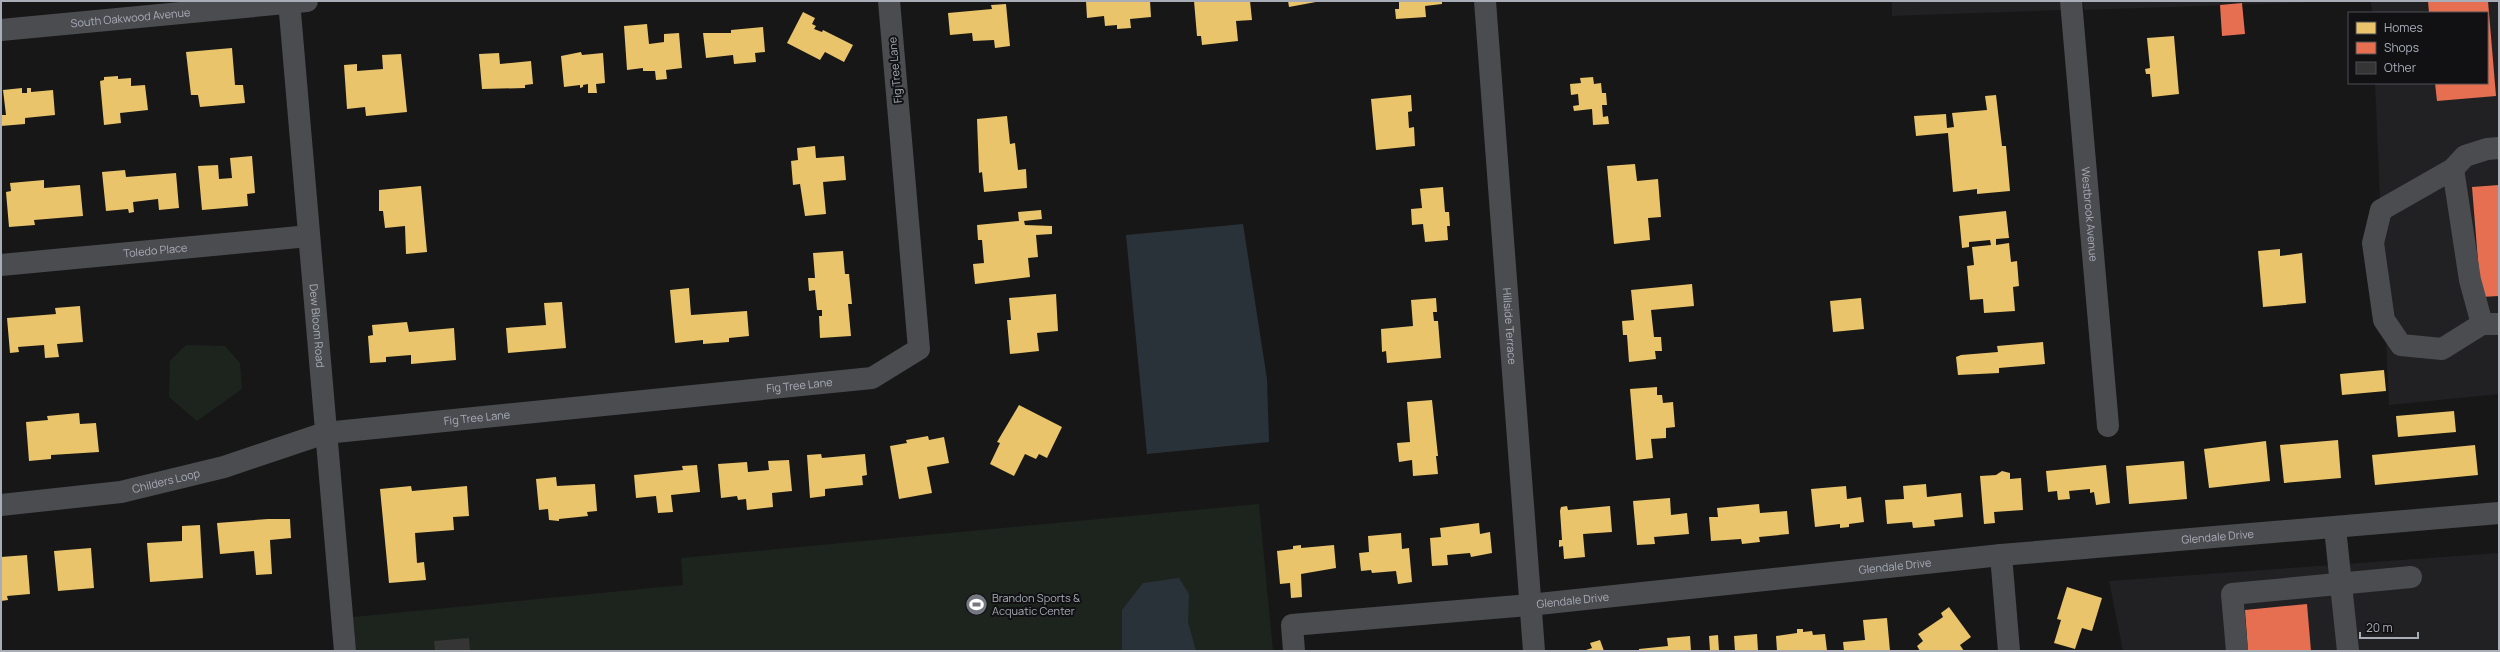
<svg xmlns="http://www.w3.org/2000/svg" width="2500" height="652" viewBox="0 0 2500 652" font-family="Manrope,sans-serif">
<rect width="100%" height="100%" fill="#171717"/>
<path fill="#212123" d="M1892,1H2060L2061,10L1892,16Z
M2083,1H2347L2084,10Z
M2371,1H2499V394L2389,405L2375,83H2487V13H2372Z
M2499,553V651H2123L2109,581Z"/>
<path fill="#1d241e" d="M186,345L225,346L240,363L242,389L197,421L169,397L170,361Z
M1259,504L1273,651H356L353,617L683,585L681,558Z"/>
<path fill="#2a3239" d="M1243,224L1267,379L1269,442L1147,454L1126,235Z
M1179,578L1189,594L1188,622L1196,651H1122V610L1143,583Z"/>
<path fill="#e9c46a" d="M1086,1H1150L1151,17L1130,19L1131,28L1117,29V25L1105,26L1104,16L1087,18Z
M1194,1H1250L1252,20L1236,21L1238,41L1202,45L1201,36H1197Z
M1288,1H1316V2L1289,7Z
M1399,1H1442V4L1425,6L1426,17L1396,19L1395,9H1399Z
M1006,4L1010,46L995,48L994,40L973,41L972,33L950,35L948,13L992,9L991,5Z
M803,12L815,18L812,24L816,26L814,29L822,32L823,30L853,45L844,62L825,52L820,60L787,43Z
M647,24L649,44L664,42V34L679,33L682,68L666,70L667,79L656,80L655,71H643V68L627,70L624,26Z
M763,27L765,52L755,53L756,62L734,64L733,55L706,58L703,33H731V30Z
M2174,36L2179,94L2152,97L2150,74H2146L2145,69L2150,68L2147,38Z
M232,48L235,85H243L245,103L200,107L198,95H191L186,52Z
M581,52L582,55L603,53L605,83L596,84L597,93H588V84L583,85V87L580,88V85L564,87L561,56Z
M499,53L500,64L531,61L533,84L525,85V88L482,89L479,54Z
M401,54L407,112L366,116L365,107L347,109L344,65L357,64V71L383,69L382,55Z
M118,76V79L131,78V86L145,85L148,110L120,113L121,123L104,125L100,81L104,80V77Z
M1593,77L1594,84L1601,83L1602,93H1606L1607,105H1602L1603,117L1608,116L1609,124L1593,125L1592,109L1574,111L1573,106L1579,105L1578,94L1571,95L1570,84L1581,83L1580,78Z
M22,88V93H27V88H31V92L53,90L55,115L25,118V124L1,126V115H6L3,90Z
M1411,95L1412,111L1408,112L1409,128L1414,127L1415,146L1376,150L1371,99Z
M1996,95L2002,146H2006L2010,191L1977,194V189L1953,192L1948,133L1916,136L1914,116L1946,114L1947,128L1954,127L1952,113L1987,110L1985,96Z
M1007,116L1010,144L1015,143L1018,170L1026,169L1027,188L984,192L982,172L979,173L977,119Z
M815,146L816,158L844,156L846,180L823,182L826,214L805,216L800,184L793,185L791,161L798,160L797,148Z
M252,156L255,193L247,194L248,206L202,210L198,166L218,165L219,179L232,178L230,158Z
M1635,164L1637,181L1658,179L1661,217L1648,218L1650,240L1614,244L1607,166Z
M125,170L126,177L176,173L179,208L159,210L158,199L133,202L134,212L129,213L128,209L106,211L102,172Z
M44,180V188L80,185L83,216L34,220L35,225L9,227L6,192L11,191L10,183Z
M421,186L427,252L406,254L405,226L385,228L383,211H379V190Z
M1443,187L1445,212H1449L1450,226H1447L1448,240L1425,242L1423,224L1412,225L1411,209L1422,208L1420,189Z
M1041,210L1042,219L1024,221L1025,225L1052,226V234L1036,235L1038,257L1028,258L1030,277L975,284L973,264L984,263L982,240H978L977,225L1019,221L1018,212Z
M2006,211L2009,238L1996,239V245L2009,243L2011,262L2017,261L2019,286L2013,287L2015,311L1984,313L1983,299L1970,300L1967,266L1974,265L1972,247L1991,245L1990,240L1969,242V247L1962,248L1959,216Z
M2280,249V256L2302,253L2306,303L2263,307L2258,251Z
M843,251L845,274H849L852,304H848L851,336L820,338L819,316H822V310H817L815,290L809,291L808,278H815L813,253Z
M1692,284L1694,306L1651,310L1654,337H1661L1662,351H1655L1656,359L1629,362L1627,335H1623L1622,321L1634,320L1631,290Z
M689,288L691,315L747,311L749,336L729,338V342L703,344V340L675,343L670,290Z
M1056,294L1058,331L1037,333L1039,351L1010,354L1007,320H1011L1009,298Z
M1436,298L1437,312H1433L1434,321H1438L1441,358L1387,363L1386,351L1382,352L1381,329L1413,326L1411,300Z
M1861,298L1864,329L1833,332L1830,301Z
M562,302L566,348L508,353L506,328L546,325L544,303Z
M80,306L83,342L57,344L59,357L45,358L44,345L18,347L19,352L10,353L7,318L56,314L55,308Z
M407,322L409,332L454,328L456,360L411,364V355L386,357V362L370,363L368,336L373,335L372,325Z
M2043,342L2045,364L1999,368V373L1958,375L1956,357L1961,355L1998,352L1997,346Z
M2384,370L2386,391L2342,395L2340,374Z
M1657,387V395H1662L1663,403L1673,402L1675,427L1666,428V438L1651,439L1653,458L1636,460L1630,389Z
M1432,400L1438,456H1436L1438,474L1413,476L1412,460L1399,462L1397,443L1410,442L1407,402Z
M1019,405L1062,427L1047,458L1039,454L1036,459L1025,454L1014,476L990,464L1000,443L997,442Z
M2454,411L2456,432L2398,437L2396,416Z
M79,413L80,424L96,423L99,452L51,455V459L29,461L26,422L48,420L47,416Z
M928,436L929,440L944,437L949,463L927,467L932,493L899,499L890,446L907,443L906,440Z
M2338,440L2341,478L2284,483L2280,445Z
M2266,441L2270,481L2209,488L2204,449Z
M2475,445L2478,475L2375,485L2372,455Z
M821,454L822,458L865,454L867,475L862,476L863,485L825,489V496L810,498L807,455Z
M789,460L792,491L772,493L773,507L747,510L746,499L738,500L737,496L721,498L718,464L747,462L748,472L769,470L768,461Z
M2184,461L2187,499L2129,504L2126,466Z
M697,465L700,492L671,495L673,512L658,513L656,496L636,498L634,475L683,470L682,466Z
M2106,465L2110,503L2096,505L2094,492L2090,493V489L2069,491L2070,499L2058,500L2057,491L2048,492L2046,471Z
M2002,471L2010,473V479L2021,478L2023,510L1994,512L1995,523L1984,524L1980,476L1996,475Z
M556,477L557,486L595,484L597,511L587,512L588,516L559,519V521L549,520L548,509L539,510L536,479Z
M1926,484L1927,497L1961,493L1963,517L1934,520L1935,526L1913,528L1912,522L1887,524L1885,500L1904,499L1903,486Z
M411,486L412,491L467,486L469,516L453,517L454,530L415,533L417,563L424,562L426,580L389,583L380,489Z
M1846,486L1847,499L1861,497L1864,522L1849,524V527L1840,528V524L1815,527L1811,489Z
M1670,498L1671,515L1687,513L1689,534L1654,537L1655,544L1637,545L1633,501Z
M1759,504L1760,513L1787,511L1789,534L1759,537L1760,542L1742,544L1741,539L1711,541L1709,517H1718L1717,508Z
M1567,506L1568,510L1610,506L1612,532L1583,534L1585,557L1564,559L1563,546L1559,547V540H1562L1560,511L1561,507Z
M268,519H290L291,538L270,540L272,574L256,575L254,551L220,554L217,523Z
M1479,523L1480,534L1490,532L1492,553L1471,557L1470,553L1447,555L1448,565L1432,566L1430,538L1441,537L1440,528Z
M200,525L203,578L150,582L147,543L182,541V526Z
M1401,533L1402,549L1409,548L1412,582L1398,584L1396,571L1372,573L1371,570L1361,571L1359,553L1369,552L1368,536Z
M1301,545V548L1334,545L1336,568L1301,574L1302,597L1291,598L1290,583L1280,584L1277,551L1293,549V546Z
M91,548L94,588L58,591L54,551Z
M27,555L30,594L7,596L8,600L1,601V557Z
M2067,587L2102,598L2092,631L2082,628L2075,649L2054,643L2061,620L2057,619Z
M1949,607L1971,637L1960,645L1964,651H1920L1917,646L1923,641L1918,634L1943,617L1941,613Z
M1887,618L1890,651H1844L1843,642L1865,640L1863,620Z
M1797,629H1803V632L1812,631L1813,635L1825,634L1827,651H1777L1776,636L1797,633Z
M1757,634L1758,651H1735L1734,636Z
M1718,635L1719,651H1710L1709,636Z
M1690,636L1691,651H1639V649L1668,646L1667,638Z
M1600,640L1604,651H1583L1592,648L1590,643Z"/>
<path fill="#e76f51" d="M2428,1H2488L2496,96L2437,101L2435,83H2487V13H2429Z
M2242,3L2245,34L2222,36L2220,5Z
M2499,185V296L2481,297L2472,187Z
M2307,604L2311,651H2248L2245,610Z"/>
<path fill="#353536" d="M469,638L470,651H435L434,641Z"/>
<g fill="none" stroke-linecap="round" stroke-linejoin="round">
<g stroke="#4b4c50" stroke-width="22">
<path id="s1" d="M289,1L345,651"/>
<path id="s2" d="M1485,1L1534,651"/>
<path id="s3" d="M2071,1L2108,426"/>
<path id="s4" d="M1,30L307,1"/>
<path d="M2453,169L2470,280L2482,324H2499"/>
<path id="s5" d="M1,265L309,236"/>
<path d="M2482,324L2442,349L2401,345L2384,320L2373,243L2381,210L2453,169L2465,156L2487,149L2499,148"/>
<path id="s6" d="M1,505L121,492L224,467L325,433L872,378L919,349L889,1"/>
<path d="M2335,528L2348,651"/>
<path d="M2001,555L2009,651"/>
<path id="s7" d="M1294,651L1292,625L1529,605L2001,555L2499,513"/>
<path d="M2237,651L2232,594L2411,577"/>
</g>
</g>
<defs>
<symbol id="stadium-disc" viewBox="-11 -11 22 22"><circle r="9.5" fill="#757880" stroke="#111113"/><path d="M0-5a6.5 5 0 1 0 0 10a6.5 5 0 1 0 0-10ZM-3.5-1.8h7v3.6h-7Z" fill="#fff"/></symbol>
</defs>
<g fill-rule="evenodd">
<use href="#stadium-disc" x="964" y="592" width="25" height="25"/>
</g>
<g text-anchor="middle" stroke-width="4" stroke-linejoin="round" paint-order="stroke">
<g font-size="11" fill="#a8adb8" stroke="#111113">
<text dy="4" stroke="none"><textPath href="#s4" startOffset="130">South Oakwood Avenue</textPath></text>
<text transform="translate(895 70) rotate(-95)" y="4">Fig Tree Lane</text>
<text dy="4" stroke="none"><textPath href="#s3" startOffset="214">Westbrook Avenue</textPath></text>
<text dy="4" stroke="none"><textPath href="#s5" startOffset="155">Toledo Place</textPath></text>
<text dy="4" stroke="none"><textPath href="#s1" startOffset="326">Dew Bloom Road</textPath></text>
<text dy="4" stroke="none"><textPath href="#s2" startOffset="326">Hillside Terrace</textPath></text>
<text dy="4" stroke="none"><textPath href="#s6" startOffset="810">Fig Tree Lane</textPath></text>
<text dy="4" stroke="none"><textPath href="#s6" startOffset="486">Fig Tree Lane</textPath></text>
<text dy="4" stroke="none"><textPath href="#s6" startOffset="167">Childers Loop</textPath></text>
<text dy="4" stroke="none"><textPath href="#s7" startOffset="956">Glendale Drive</textPath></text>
<text dy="4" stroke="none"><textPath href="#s7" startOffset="632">Glendale Drive</textPath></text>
<text dy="4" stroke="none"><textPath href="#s7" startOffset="308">Glendale Drive</textPath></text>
</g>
<g font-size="11" fill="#a8adb8" stroke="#111113" text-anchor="start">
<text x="992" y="602">Brandon Sports &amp;<tspan x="992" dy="13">Acquatic Center</tspan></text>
</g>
</g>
<rect width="2500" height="652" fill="none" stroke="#a8adb8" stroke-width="4"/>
<rect x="2348" y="12" width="140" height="72" fill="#111113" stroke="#4d4f55"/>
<rect x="2356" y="22" width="20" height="12" fill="#e9c46a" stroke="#4d4f55"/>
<text x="2384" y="32" font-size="12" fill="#a8adb8">Homes</text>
<rect x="2356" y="42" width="20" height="12" fill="#e76f51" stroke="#4d4f55"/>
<text x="2384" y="52" font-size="12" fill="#a8adb8">Shops</text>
<rect x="2356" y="62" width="20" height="12" fill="#353536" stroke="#4d4f55"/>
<text x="2384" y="72" font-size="12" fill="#a8adb8">Other</text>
<path d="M2360 632v6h58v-6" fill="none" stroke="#a8adb8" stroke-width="2"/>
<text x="2366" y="632" font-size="12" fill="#a8adb8" stroke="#111113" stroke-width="3" paint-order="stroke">20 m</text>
</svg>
